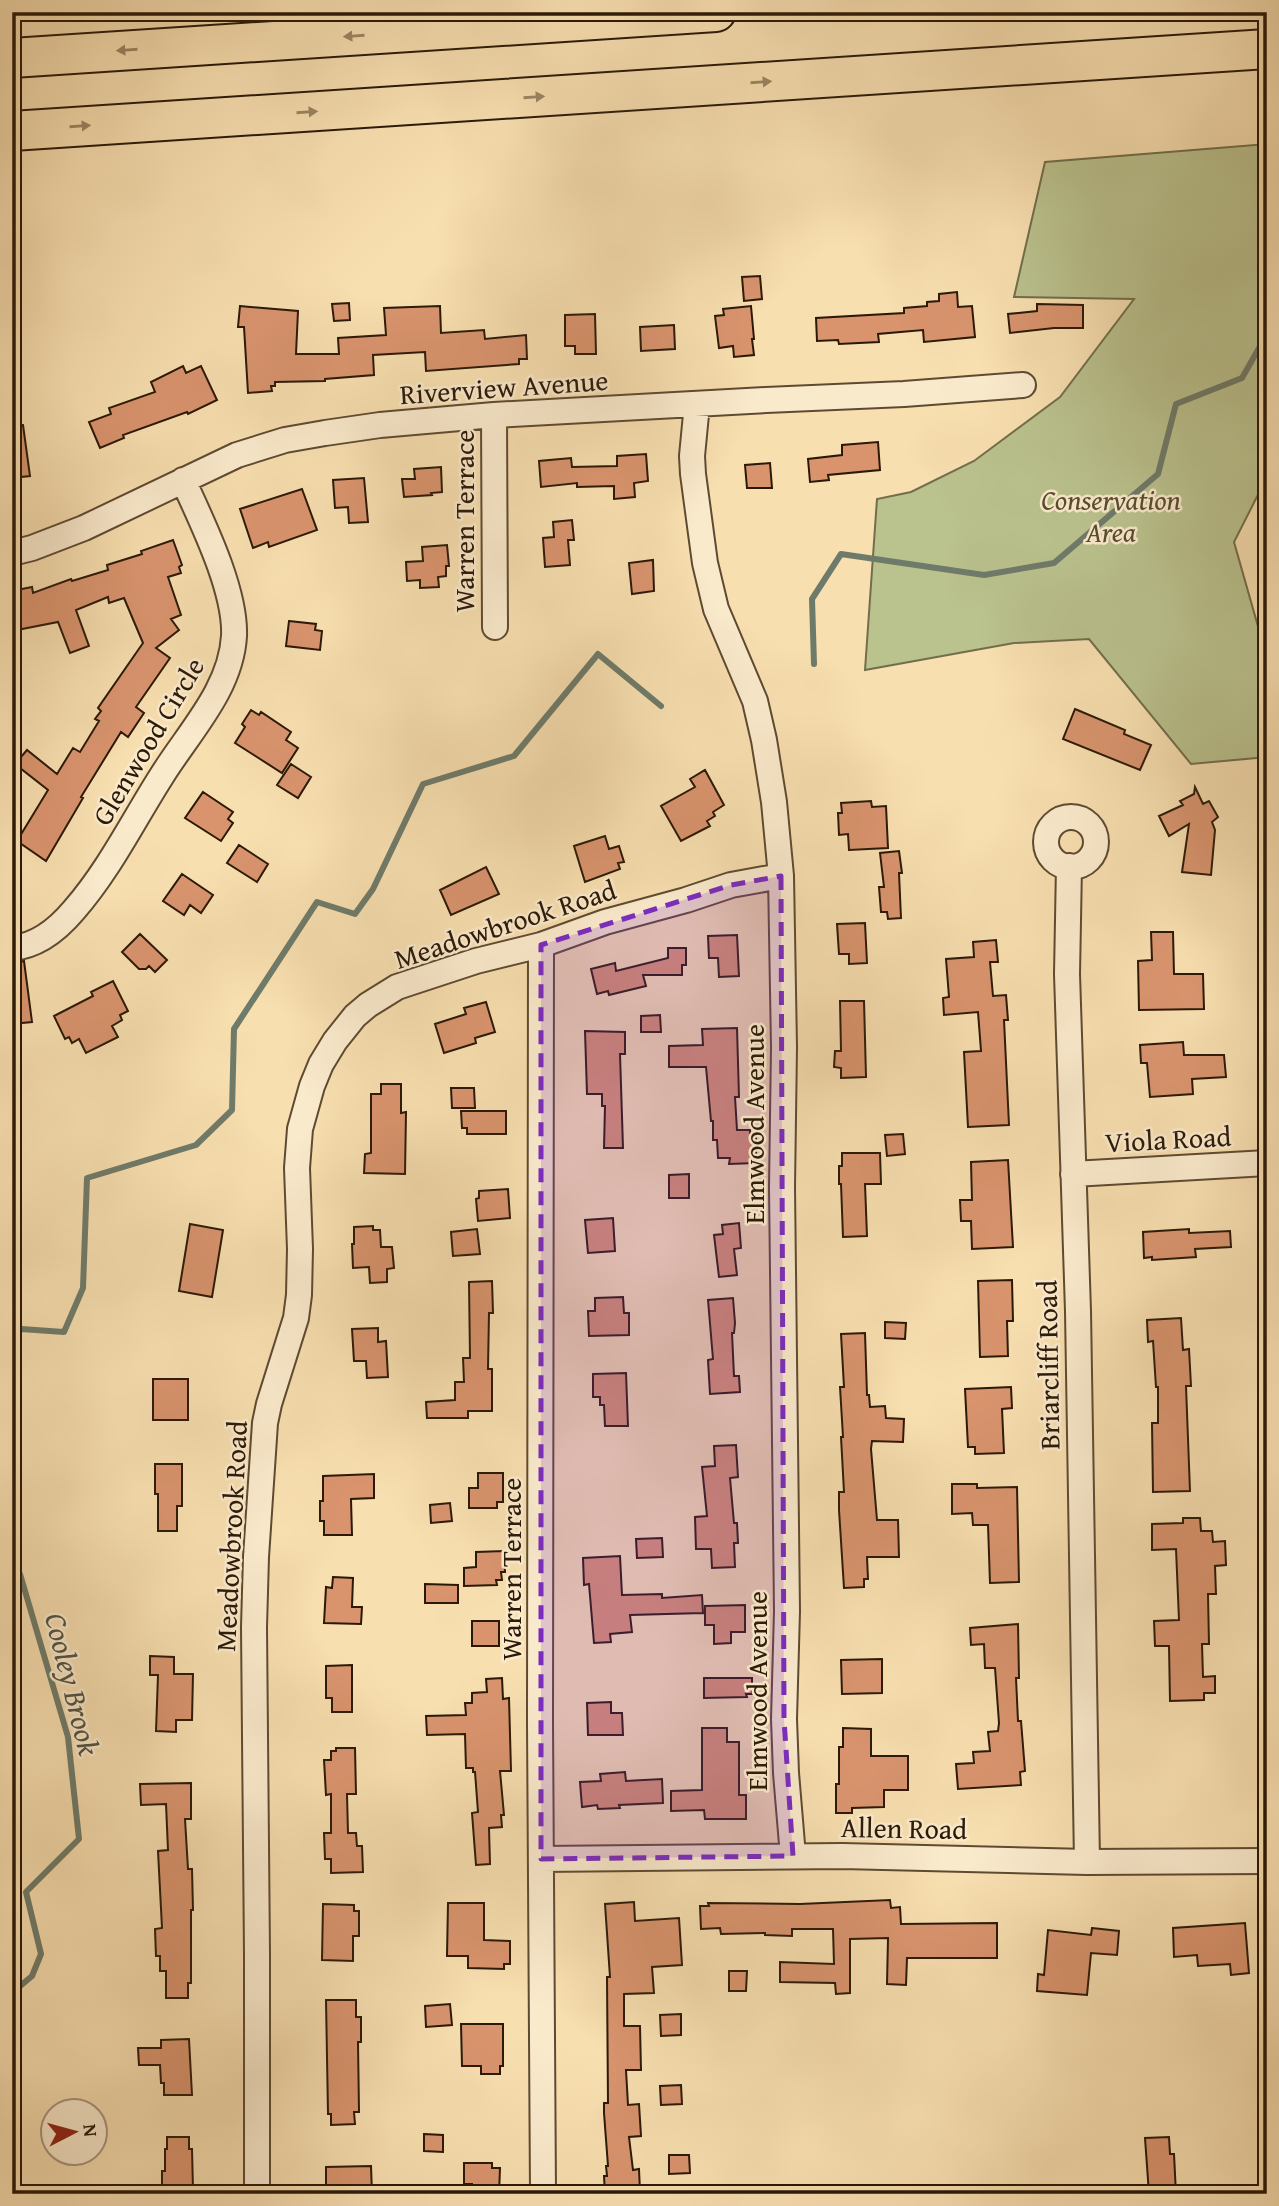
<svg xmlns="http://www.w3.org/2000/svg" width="1279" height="2206" viewBox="0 0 1279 2206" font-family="'Gentium Book Plus',serif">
<rect width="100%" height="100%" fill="#f8dfb0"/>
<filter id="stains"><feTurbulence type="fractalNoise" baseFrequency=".00286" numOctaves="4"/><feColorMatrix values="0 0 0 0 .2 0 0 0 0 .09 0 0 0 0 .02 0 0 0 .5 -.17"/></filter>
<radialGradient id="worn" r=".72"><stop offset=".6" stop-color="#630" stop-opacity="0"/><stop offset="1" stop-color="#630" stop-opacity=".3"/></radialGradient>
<path fill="#bac28e" stroke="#726e4b" stroke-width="2" d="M1267,144V477L1234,542L1267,658V757L1191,764L1089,639L1014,643L865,670L877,499L911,492L974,461L1060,397L1134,299L1014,297L1045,162Z"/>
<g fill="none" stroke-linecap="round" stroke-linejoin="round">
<path stroke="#6f7b6a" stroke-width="6" d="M814,664L812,599L841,554L984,575L1054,563L1158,474L1176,404L1242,378L1267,334
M12,1340L21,1329L64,1332L83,1288L87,1178L196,1145L232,1110L234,1029L317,902L355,914L373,889L423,784L514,756L598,654L661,706
M12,1564L20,1574L68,1737L79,1839L26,1892L41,1954L32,1976L12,1993"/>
</g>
<path fill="#d9946e" stroke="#2b1908" stroke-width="2" d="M760,276L762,299L744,301L742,277Z
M957,292L958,307L972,306L975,337L924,342L923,330L878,334L879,342L839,344L838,340L817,341L816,318L904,313V308L927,306V302L939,301V294Z
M349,303L350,320L334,321L332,304Z
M1037,304L1083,305V328H1054L1010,333L1008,314L1037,311Z
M240,306L298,311L296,354H339L338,338L386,335L384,308L440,306L441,333L484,330L485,339L526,335L527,359H519V364L426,371L425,352L373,355L374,375L325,379V381L275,382V386H271L272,391L248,393L244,327H238Z
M751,306L754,339H752L754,355L734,357L733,346L719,348L715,316L724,315L723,309Z
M595,314L596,354H575V346H565V315Z
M674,325L675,349L641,351L640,327Z
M183,366L186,373L201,366L217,400L188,414L187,412L123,435L124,438L100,448L89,422L111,414L109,408L155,392L151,382Z
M23,425L30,476L12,478V426Z
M878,442L880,470L828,475L829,480L810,482L808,459L842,455V445Z
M646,454L648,481L634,483L635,497L614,499V486L577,487V483L541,487L539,461L571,458L572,467L617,466V456Z
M770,463L772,488H747L745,465Z
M441,467L442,492L431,493L432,495L404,497L402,479H415L414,469Z
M364,478L368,522L349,523L348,507L335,508L333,480Z
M302,489L317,530L269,547L268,542L253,548L240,509Z
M572,520L574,540H568L570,565L545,567L543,538L554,537L553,522Z
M173,540L182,565L179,567L181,573L168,577L181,615L171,619L179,630L156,648L170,658L136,707L144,713L128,737L121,732L81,797L83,798L46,861L17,841L48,790L15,764L27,750L57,774L73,748L80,752L99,721L95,719L101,711L98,708L143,643L124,598L109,603L108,597L76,610L89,646L70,653L58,622L12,631V591L32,587L33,593L71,579L72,581L108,570L107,565L142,554L141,551Z
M447,545L449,566H446V576L438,577L439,587L420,588V580L407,581L406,562L423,561L422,547Z
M653,560L654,591L632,594L629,563Z
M289,621L316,624L315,630L322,631L320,650L286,646Z
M1075,709L1125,730L1124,734L1151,745L1140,770L1063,739Z
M251,710L259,715L261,712L291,732L286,740L298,748L282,773L235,743L245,727L242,724Z
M291,764L311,777L298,798L277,785Z
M705,770L724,805L713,812L715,816L707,821L710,826L681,841L661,806L695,787L690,779Z
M1195,787L1203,804L1209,801L1218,817L1212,822L1215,830L1211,875L1182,872L1189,824L1169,836L1159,816L1183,805L1180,801L1194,794Z
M203,792L233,812L228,819L233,823L221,841L185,818Z
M871,801L872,807L886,806L888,848L849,850L848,834L839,835L838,813H842L841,803Z
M605,836L609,849L619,846L624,862L618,863L620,869L585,882L574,846Z
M239,845L268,864L257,882L227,863Z
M899,851L902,873H899L901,918L888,919L887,912H881L879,887H884L880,853Z
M486,867L499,894L451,915L440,890Z
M182,874L213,895L201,913L190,905L184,915L163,901Z
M865,923L867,963L849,964V954H839L837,924Z
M1151,932H1173L1174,974H1203L1204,1009L1139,1010L1138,961L1152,960Z
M140,934L167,960L155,972L149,966L146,969H139L122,952Z
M737,935L739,976L719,977L718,958H709L708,936Z
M996,940L998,962H990L993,996L1006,995L1008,1020H1004L1009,1125L968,1127L964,1052L981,1051L978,1012L944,1015L943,998L949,997L946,959L974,957L973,942Z
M668,948H686V965H682V975H643L646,986L609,995L608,991L597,994L591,969L615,963L616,971L668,958Z
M24,961L32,1022L12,1024V963Z
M113,981L128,1011L120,1015L122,1020L112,1026L118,1037L86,1053L79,1039L72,1043L69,1037L65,1039L54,1016L93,996L91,992Z
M840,1001H864L866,1077L841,1078V1068L834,1067L835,1051H841Z
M486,1002L495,1032L475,1038L476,1043L444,1053L435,1024L466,1014L464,1008Z
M660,1015L661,1032H641V1016Z
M737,1028L739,1097H735L737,1130H750V1133H756V1163L729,1164L730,1158H718L717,1140H713V1121H711L706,1067H669V1046L703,1045L702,1029Z
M585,1031L625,1032V1054H620L623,1148H604L605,1106H602V1094H587Z
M1183,1042L1184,1055H1224L1226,1077L1192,1079L1193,1094L1150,1097L1147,1063H1141L1140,1045Z
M381,1084H401V1113L406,1112L405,1174L364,1173L365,1154L371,1153V1094H381Z
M451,1088H474L475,1108H452Z
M461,1111H506V1134H467V1128H462Z
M903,1134L905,1154L887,1156L885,1135Z
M842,1153H880L881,1184H865L867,1236L843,1237L841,1184H839V1166H842Z
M1008,1160L1013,1247L972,1249L971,1221H961L960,1200H972L971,1162Z
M689,1174V1198H669V1175Z
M508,1189L510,1218L478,1221L476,1199L479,1198V1191Z
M613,1218L615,1251L588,1253L585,1220Z
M739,1223L741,1248L734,1249L737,1275L719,1277L714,1235L723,1234L722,1225Z
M190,1224L223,1230L212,1297L179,1291Z
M373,1226V1230H380L381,1247H392L394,1268L387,1269V1282L370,1283L369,1267L353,1268L352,1244H354V1227Z
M477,1229L480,1254L453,1256L451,1232Z
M1189,1229V1233L1230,1231L1231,1247L1195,1249L1196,1257L1152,1260V1257L1144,1258L1143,1232Z
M1012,1280L1013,1321H1007L1008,1356L980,1357L978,1281Z
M492,1281L493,1313H489L488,1369H492V1411H468V1418H427L426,1402L455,1400V1382H464L463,1358H470L469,1282Z
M623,1297L624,1313H629V1335L589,1336L588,1311H595V1298Z
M733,1298L735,1323L734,1333H732L734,1376H739L740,1392L710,1394L708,1360L713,1359L708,1300Z
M1181,1318L1183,1350L1189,1349L1191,1386H1186L1190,1491L1153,1492L1152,1423H1158V1387H1156L1153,1341L1148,1342L1147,1320Z
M885,1322L906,1323L905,1339L885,1338Z
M378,1328V1342L386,1341L388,1377L367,1378L366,1361H354L352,1329Z
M865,1333L867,1395H869L870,1407L885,1406L886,1418L904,1419L903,1442L872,1441L871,1449L877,1520H898L899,1557H867L868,1579H864V1587L844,1588L839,1510V1492H844L841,1437H843L840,1387H844L841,1334Z
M626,1373L628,1426H605L604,1405H600V1397H593V1374Z
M153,1379H188V1420H153Z
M1011,1387L1012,1408L1002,1409L1004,1453L975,1454V1447H968L965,1389Z
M736,1445L738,1477L730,1478L734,1523H737L738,1543H734L735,1567L712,1568L711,1549H696L695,1517L707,1516L702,1467L715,1466L714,1446Z
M155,1464H182V1506H177V1531H158V1494H155Z
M478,1473H503V1502H497V1508H469V1488H478Z
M374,1474V1498L351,1499L352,1535H324V1521H320V1501H323V1476Z
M952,1484H977V1488L1017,1487L1019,1582L990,1583L988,1525H973L972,1513L952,1514Z
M450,1503L452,1521L431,1523L430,1505Z
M1183,1518H1200L1201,1531H1212L1213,1542L1225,1541L1226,1565L1215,1566L1216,1594H1208L1209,1644H1202L1203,1677L1215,1676V1693H1204V1700L1170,1701L1169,1646H1155L1154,1621L1179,1620L1176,1549L1152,1550V1524L1183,1523Z
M662,1538L663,1557L637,1558L636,1539Z
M504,1551L505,1572H501L502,1580H496L497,1585L464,1586V1568L476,1567V1552Z
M620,1556L622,1595L662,1594V1598L702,1595L703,1613L630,1615L632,1632L610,1634L611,1642L594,1643L589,1584L584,1585L583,1558Z
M333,1577L353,1578L352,1607H362L361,1624L324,1623L326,1587L332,1588Z
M425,1584L458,1585V1603H425Z
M745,1605V1632H731V1643L714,1644V1625H705V1606Z
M472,1621H499V1646H472Z
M1018,1624L1019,1678H1016L1018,1721H1021L1025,1771L1020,1772L1021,1785L958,1789L956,1764L974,1763L973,1752L990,1751L988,1732L998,1731L999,1723L995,1668H985L984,1644L971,1645L970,1628Z
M150,1656L174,1657V1674H193L192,1720H176V1732L156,1731L158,1675H150Z
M882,1659V1693L842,1694L841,1660Z
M352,1665V1712H332V1698H326V1666Z
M502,1678L503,1699L509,1698L511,1771H500L504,1815H501L502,1827L489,1828L490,1864L476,1865L472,1813L478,1812L475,1772H473V1768H466L465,1734L427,1735L426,1716L466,1715L465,1703H472V1693L487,1692L486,1679Z
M704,1678H752V1694H746L747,1697L704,1698Z
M611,1702V1713H622L623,1735H588L587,1703Z
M702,1728H727V1742H739V1795H746V1819H705L704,1810L671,1811V1791L702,1790Z
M843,1728L871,1729V1756H908V1790H884V1807L852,1808V1813H836V1784H839V1747H843Z
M336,1748H355L356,1794H347L348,1833H356L357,1846H362L363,1872L331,1873V1859H325L324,1833H331V1794L326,1795L324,1760H331V1751H336Z
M625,1772L626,1781L662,1779L663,1803L619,1805L620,1808L598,1809L597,1805L582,1807L580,1782L601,1781L600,1774Z
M191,1783V1819H185L188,1869H192L193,1910H191V1983H188V1998H166V1971H160V1956H156L155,1929L162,1928L158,1851L168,1850L166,1804L141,1805L140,1784Z
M890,1900L891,1908L900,1907L901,1924L997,1923V1958H907L906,1985L887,1984L888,1938L850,1939V1993L836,1994L835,1983L780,1982V1962L834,1964L833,1929H792V1936L765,1935V1933L721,1934L720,1928L701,1929L700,1906H709L708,1903L800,1904Z
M634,1902L635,1921L679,1918L682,1965L652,1967L654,1993L624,1994V2026H640L641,2070H626L628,2105L639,2104L641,2136L629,2137L633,2170L639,2169L640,2192L605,2194L604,2176H607L606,2166H608L604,2113V2103H608L607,1977H610L605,1904Z
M448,1903H484V1940L510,1941V1964H504V1969L468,1968V1956H447Z
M323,1904L354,1905V1911H359V1936H353V1961L322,1960Z
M1245,1923L1249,1973L1231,1975L1230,1964L1198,1966L1197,1955L1174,1957L1173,1928Z
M1092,1928L1119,1931L1117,1955L1091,1953L1087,1995L1037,1991L1038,1974L1044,1975L1048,1930L1091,1935Z
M729,1971H747L746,1991H729Z
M326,2000H356V2017H361V2042H358L359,2112H354L355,2124L331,2125V2114H328Z
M450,2004L452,2025L426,2027L425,2006Z
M681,2014V2035L661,2036L660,2015Z
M461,2024H503V2066H500V2074H481V2066H462Z
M189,2039L192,2095H164V2083H161L160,2065H139L138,2048H161V2040Z
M681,2085L682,2104L661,2105L660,2086Z
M424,2134L443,2135V2152L424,2151Z
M167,2137H189V2149H192L193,2189H189V2194H165V2192H162V2171H165V2149H167Z
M1169,2137L1170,2154H1174L1176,2194H1149L1145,2138Z
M669,2155H689L690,2173L669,2174Z
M464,2163H492V2168H500L499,2194H472V2184H464Z
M371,2166L372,2194H326V2167Z"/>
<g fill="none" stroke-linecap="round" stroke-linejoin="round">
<defs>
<path id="minor" d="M697,404L692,456L693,474L705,563L716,609L755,701L764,740L774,802L781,876L784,1047L782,1187L787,1611L784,1719L786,1773L793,1856
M494,415L495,627
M12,553L32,548L84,528L237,455L285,440L325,433L380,425L494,415L766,400L904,394L1023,385
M1046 842a25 25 0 1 1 50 0a25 25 0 1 1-50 0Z
M1069,866L1067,974L1078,1311L1087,1862
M541,945L540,1723L543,2194
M12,948C37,946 58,929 74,910C109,870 133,821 161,777C188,733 231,690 234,636C236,590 202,522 183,480
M1073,1174L1267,1163
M541,1859L842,1856L1087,1862L1267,1861
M257,2194V1954L254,1627L256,1557L265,1423L269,1404L296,1318L299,1295L300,1249L297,1168L300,1129L312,1086L321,1064L335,1041L355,1016L368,1005L397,987L412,982L476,961L541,945L605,922L686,900L731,885L781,876"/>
<path id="motorway" d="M12,58L716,12
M12,131L1267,49"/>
</defs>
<use href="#minor" stroke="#5e4a32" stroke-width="28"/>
<use href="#motorway" stroke="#2b1908" stroke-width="42"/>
<use href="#minor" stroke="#faeacc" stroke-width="24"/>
<use href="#motorway" stroke="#f8dfb0" stroke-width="38"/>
</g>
<defs><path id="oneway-solid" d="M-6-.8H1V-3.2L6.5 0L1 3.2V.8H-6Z" transform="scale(1.75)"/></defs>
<g fill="#9c8664">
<use href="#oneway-solid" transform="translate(354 36) rotate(176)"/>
<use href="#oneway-solid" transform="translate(127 50) rotate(176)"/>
<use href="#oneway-solid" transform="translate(761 82) rotate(-4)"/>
<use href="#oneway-solid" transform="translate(534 97) rotate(-4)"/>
<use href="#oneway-solid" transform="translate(307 112) rotate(-4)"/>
<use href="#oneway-solid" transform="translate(80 126) rotate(-4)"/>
</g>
<path fill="#7b2cbf" fill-opacity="0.2" stroke="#7b2cbf" stroke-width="5" stroke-dasharray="14 9" stroke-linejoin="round" d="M781,876L784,1719L793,1856L541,1859V945L731,885Z"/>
<g text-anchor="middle" stroke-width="5" stroke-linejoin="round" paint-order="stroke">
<g font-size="28" fill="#2b1908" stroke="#faeacc">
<text transform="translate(504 387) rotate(-4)" y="10">Riverview Avenue</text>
<text transform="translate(464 521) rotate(-90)" y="10">Warren Terrace</text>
<text transform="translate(148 741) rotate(-59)" y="10">Glenwood Circle</text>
<text transform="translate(505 924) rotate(-18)" y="10">Meadowbrook Road</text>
<text transform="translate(754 1124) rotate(-90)" y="10">Elmwood Avenue</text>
<text transform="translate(1168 1139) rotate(-3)" y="10">Viola Road</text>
<text transform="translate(1048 1365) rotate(-91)" y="10">Briarcliff Road</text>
<text transform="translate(231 1536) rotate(-87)" y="10">Meadowbrook Road</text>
<text transform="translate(511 1569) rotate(-90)" y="10">Warren Terrace</text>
<text transform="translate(757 1691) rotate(-90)" y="10">Elmwood Avenue</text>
<text transform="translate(904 1828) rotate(1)" y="10">Allen Road</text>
</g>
<g font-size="28" font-style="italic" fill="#564c30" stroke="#faeacc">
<text x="1111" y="510">Conservation<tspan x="1111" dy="32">Area</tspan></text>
</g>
<g font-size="30" font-style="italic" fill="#535241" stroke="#faeacc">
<text transform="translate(72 1684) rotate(76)" y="10">Cooley Brook</text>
</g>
</g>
<rect width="1279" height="2206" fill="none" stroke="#f8dfb0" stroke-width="42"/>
<rect x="14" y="14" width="1251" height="2178" fill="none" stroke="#2b1908" stroke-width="3.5"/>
<rect x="21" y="21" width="1237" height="2164" fill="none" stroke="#2b1908" stroke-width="2"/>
<g transform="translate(74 2132) rotate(84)"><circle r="33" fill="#faeacc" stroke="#a7967e" stroke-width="2"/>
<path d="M0-5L12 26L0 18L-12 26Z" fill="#8f2418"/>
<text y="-10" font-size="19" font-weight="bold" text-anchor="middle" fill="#2b1908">N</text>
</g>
<rect width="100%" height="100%" filter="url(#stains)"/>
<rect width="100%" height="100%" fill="url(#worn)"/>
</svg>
